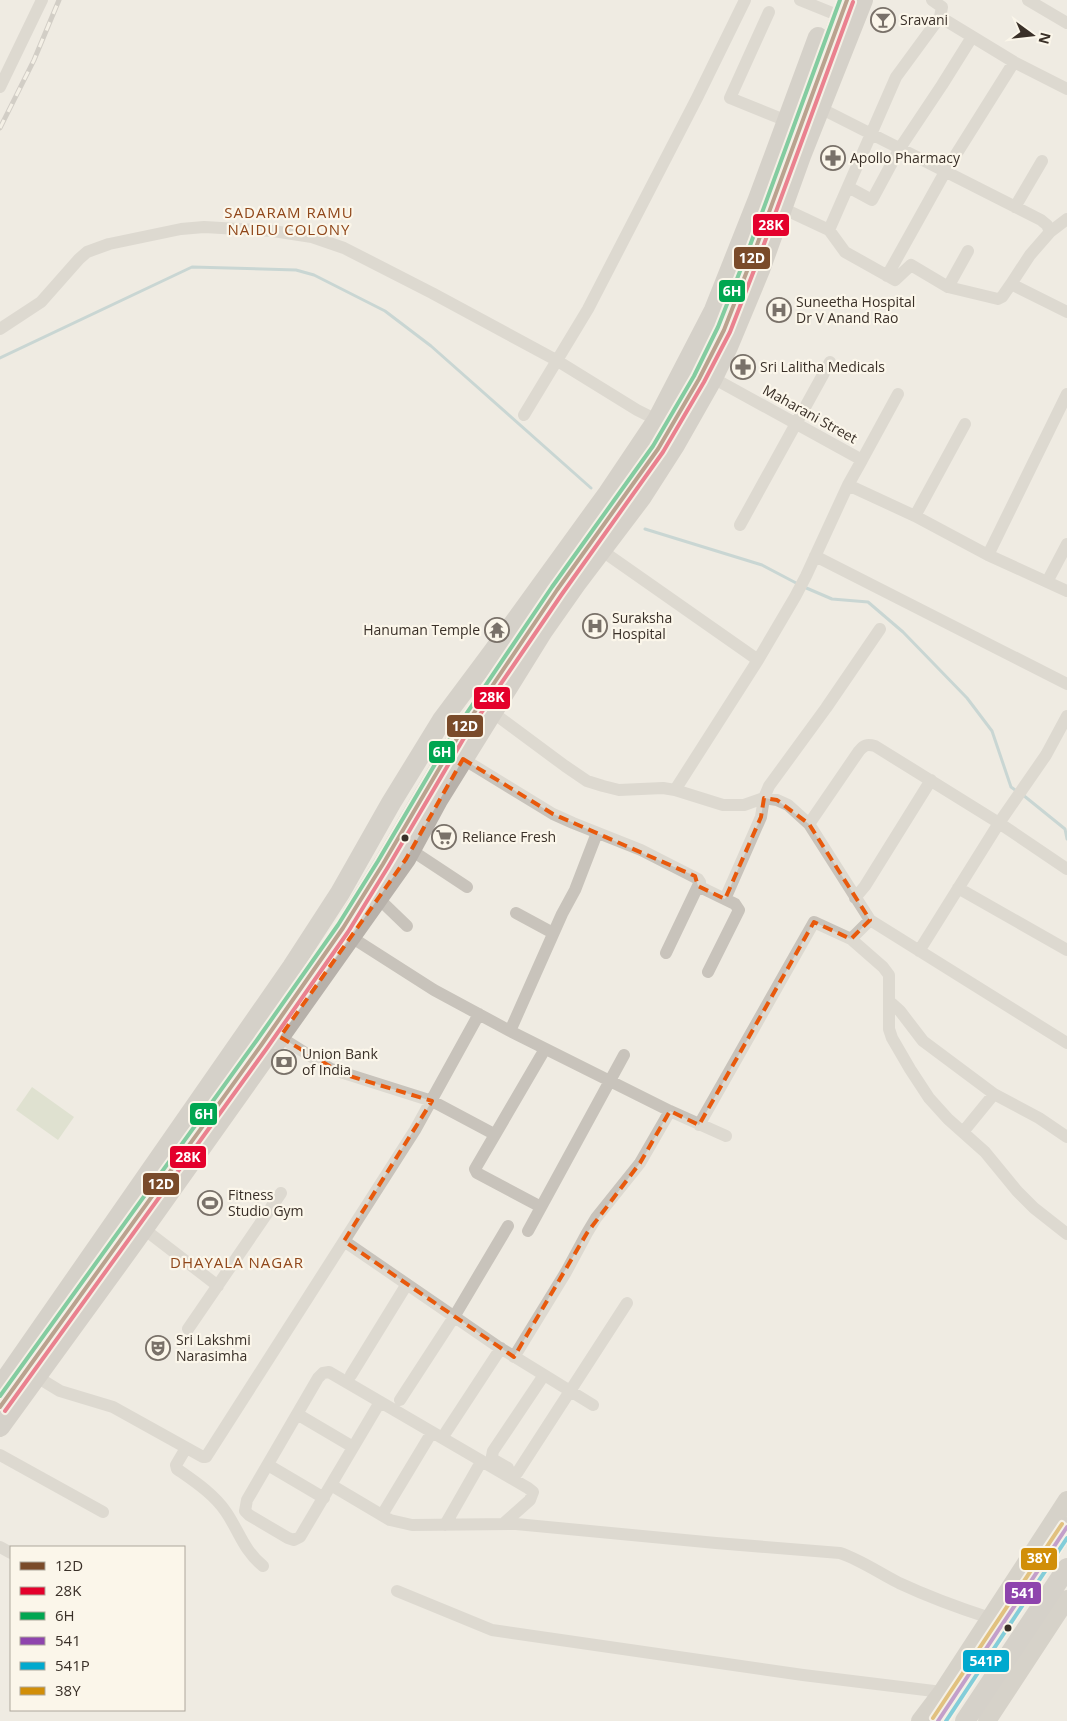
<svg xmlns="http://www.w3.org/2000/svg" width="1067" height="1721" viewBox="0 0 1067 1721" font-family="'Open Sans',sans-serif">
<rect width="100%" height="100%" fill="#efebe2"/>
<path fill="#cdd6bb" d="M32,1087L74,1117L58,1140L16,1110Z"/>
<g fill="none" stroke-linecap="round" stroke-linejoin="round">
<path stroke="#9cbdc2" stroke-width="3" d="M0,358L192,267L296,270L314,275L385,311L431,346L591,488
M645,529L762,565L798,584
M804,587L832,599L868,602L903,632L967,698L992,731L1011,787L1018,792
M1023,795L1065,829L1067,839"/>
<path stroke="#c8c3bb" stroke-width="12" d="M800,0L847,19
M932,0L942,7L940,17L1014,62L1067,89
M1028,0L1067,23
M769,12L730,98L787,121
M0,87L42,0
M820,108L1041,220L1047,225L1050,232L1030,255L1011,284
M848,187L872,200L900,148L942,85L972,37
M1015,207L1042,161
M782,208L829,230L845,252L895,280L911,265L948,287
M829,230L896,77L940,17
M1050,232L1067,219
M968,251L948,287L998,299L1002,297L1011,284L1067,312
M887,276L945,172L1014,62
M0,329L41,302L79,259L87,252L109,244L181,229L204,227L273,231L312,237L344,248L432,293L556,360L637,410L657,420
M713,378L862,460L848,485L915,516L988,555
M1067,394L988,555L1067,591
M524,415L588,309L697,98L745,0
M862,460L898,394
M915,516L965,424
M740,525L830,362
M601,550L758,660
M815,556L1067,684
M1047,582L1067,544
M492,712L565,766L587,781L603,786L619,790L663,788L675,790L723,805H744L764,798L777,800L788,805L809,824L870,920L1067,1043
M1067,716L1046,755L999,823L1067,869
M463,759L553,814L573,823L641,850L698,879L700,882L698,886L666,953
M675,790L758,660L795,597L806,576L848,485
M809,824L859,751C864,745 867,744 875,746L999,823L919,951
M411,850L467,887
M698,886L735,904L739,910L708,972
M958,888L1067,950
M378,898L407,926
M855,898L865,886L931,780
M725,899L761,817L764,798L769,786L826,708L880,629
M516,913L553,933
M351,937L434,990L510,1031L670,1111L726,1136
M851,939L883,967L889,975V1029L892,1038L910,1069L929,1098L948,1119L985,1152L1017,1191L1034,1208L1067,1234
M889,1001L900,1011L923,1041L994,1094L1039,1118L1067,1137
M510,1031L562,914L575,890L597,833
M280,1037L331,1069L432,1101L494,1134
M699,1125L814,922L851,939L870,920
M963,1132L994,1094
M541,1207L477,1173L475,1169L545,1049
M144,1229L218,1286
M528,1231L624,1055
M344,1241L415,1130L479,1014
M188,1329L281,1193
M514,1357L566,1272L587,1233L596,1218L640,1163L670,1111
M351,1375L407,1284
M37,1377L60,1391L113,1407L203,1457H206L344,1241L497,1346L593,1405
M400,1400L454,1317L508,1226
M380,1402L300,1537L294,1540L288,1538L249,1515L245,1511L247,1500L318,1378L323,1373L329,1372L528,1488L533,1492L530,1500L503,1524
M297,1414L353,1447
M446,1432L501,1348
M186,1448L176,1465L177,1469C194,1481 214,1494 226,1512C239,1531 244,1551 263,1566
M0,1455L103,1512
M268,1465L324,1498
M508,1468L494,1460L492,1456L493,1451L544,1375
M517,1473L627,1303
M331,1485L390,1520L412,1525L516,1524L716,1543L840,1553C861,1560 879,1573 899,1583C929,1597 959,1608 990,1618
M382,1515L432,1432
M445,1525L481,1462
M0,1547L11,1553
M397,1591L492,1630L803,1675L942,1692"/>
<path stroke="#b9b3ab" stroke-width="18" d="M920,1721L942,1692L1067,1500
M987,1721L1067,1599"/>
<path stroke="#b7b1aa" stroke-width="20" d="M822,66L847,0
M612,514L647,464
M352,914L383,864L459,735L496,682
M0,1387L292,967L340,893L391,803L442,720L492,653L608,493L657,420L714,310L758,199L818,37
M0,1427L135,1241L406,859L438,800L543,631L576,584L641,498L675,445L713,378L728,347L760,270L801,156L863,0
M938,1721L1067,1527
M965,1721L1067,1568"/>
<defs>
<path id="rail" d="M0,128L34,60L59,0"/>
</defs>
<use href="#rail" stroke="#b0aba5" stroke-width="5"/>
<use href="#rail" stroke="#fbf6ea" stroke-width="3" stroke-dasharray="9" stroke-linecap="butt"/>
<defs>
<path id="bus-1" d="M0,1407L262,1044L343,928L383,864L459,735L557,590L658,449L699,379L724,330L754,253L847,0"/>
<path id="bus-2" d="M5,1411L267,1048L348,932L388,867L464,738L562,594L663,452L704,382L730,332L760,255L853,2"/>
<path id="bus-3" d="M0,1396L257,1040L338,925L378,861L454,732L552,587L653,446L694,376L718,327L748,251L840,0"/>
<path id="bus-4" d="M938,1721L1067,1527"/>
<path id="bus-5" d="M946,1721L1067,1538"/>
<path id="bus-6" d="M933,1718L1062,1524"/>
</defs>
<use href="#bus-1" stroke="#fbf6ea" stroke-width="8"/>
<use href="#bus-2" stroke="#fbf6ea" stroke-width="8"/>
<use href="#bus-3" stroke="#fbf6ea" stroke-width="8"/>
<use href="#bus-4" stroke="#fbf6ea" stroke-width="8"/>
<use href="#bus-5" stroke="#fbf6ea" stroke-width="8"/>
<use href="#bus-6" stroke="#fbf6ea" stroke-width="8"/>
<use href="#bus-1" stroke="#7a4b2a" stroke-width="4"/>
<use href="#bus-2" stroke="#e4002b" stroke-width="4"/>
<use href="#bus-3" stroke="#00a651" stroke-width="4"/>
<use href="#bus-4" stroke="#8e44ad" stroke-width="4"/>
<use href="#bus-5" stroke="#00a9ce" stroke-width="4"/>
<use href="#bus-6" stroke="#d18e08" stroke-width="4"/>
</g>
<path d="M0 0H1067V1721H0ZM463,759L553,814L695,876L698,886L725,899L761,817L764,798L777,800L809,824L870,920L851,939L814,922L699,1125L670,1111L640,1163L587,1233L514,1357L344,1241L432,1101L343,1074L280,1037L406,859Z" fill="#efebe2" fill-opacity=".55" fill-rule="evenodd"/>
<path fill="none" stroke="#e8590c" stroke-width="4" stroke-dasharray="10 6" stroke-linejoin="round" d="M463,759L553,814L695,876L698,886L725,899L761,817L764,798L777,800L809,824L870,920L851,939L814,922L699,1125L670,1111L640,1163L587,1233L514,1357L344,1241L432,1101L343,1074L280,1037L406,859Z"/>
<defs>
<symbol id="bar-ring" viewBox="-11 -11 22 22"><circle r="9.5" fill="#fbf6ea" stroke="#797169" stroke-width="1.5"/><path d="M-6-5H6L.8 .8V4.5H3.5V6h-7V4.5H-.8V.8Z" fill="#797169"/></symbol>
<symbol id="pharmacy-ring" viewBox="-11 -11 22 22"><circle r="9.5" fill="#fbf6ea" stroke="#797169" stroke-width="1.5"/><path d="M-2-6h4v4h4v4h-4v4h-4v-4h-4v-4h4Z" fill="#797169"/></symbol>
<symbol id="hospital-ring" viewBox="-11 -11 22 22"><circle r="9.5" fill="#fbf6ea" stroke="#797169" stroke-width="1.5"/><path d="M-5-5h3v3.5h4V-5h3V5h-3V1.5h-4V5h-3Z" fill="#797169"/></symbol>
<symbol id="temple-ring" viewBox="-11 -11 22 22"><circle r="9.5" fill="#fbf6ea" stroke="#797169" stroke-width="1.5"/><path d="M0-6L5-2H3V0L6.5 2.5H4V6H1.5V3h-3V6H-4V2.5H-6.5L-3 0V-2H-5Z" fill="#797169"/></symbol>
<symbol id="supermarket-ring" viewBox="-11 -11 22 22"><circle r="9.5" fill="#fbf6ea" stroke="#797169" stroke-width="1.5"/><path d="M-6-5.5h2.5l.6 2H6L4.5 2H-2.5L-4.4-4H-6ZM-1.5 3.2a1.3 1.3 0 1 0 .1 0ZM3 3.2a1.3 1.3 0 1 0 .1 0Z" fill="#797169"/></symbol>
<symbol id="bank-ring" viewBox="-11 -11 22 22"><circle r="9.5" fill="#fbf6ea" stroke="#797169" stroke-width="1.5"/><path d="M-6-4H6V4H-6ZM0-2.3a2.3 2.3 0 1 0 0 4.6a2.3 2.3 0 1 0 0-4.6Z" fill="#797169"/></symbol>
<symbol id="stadium-ring" viewBox="-11 -11 22 22"><circle r="9.5" fill="#fbf6ea" stroke="#797169" stroke-width="1.5"/><path d="M0-5a6.5 5 0 1 0 0 10a6.5 5 0 1 0 0-10ZM-3.5-1.8h7v3.6h-7Z" fill="#797169"/></symbol>
<symbol id="theatre-ring" viewBox="-11 -11 22 22"><circle r="9.5" fill="#fbf6ea" stroke="#797169" stroke-width="1.5"/><path d="M-5-5.5Q0-4 5-5.5V0Q5 5 0 6Q-5 5-5 0ZM-3.3-2.5H-1v1.5H-3.3ZM1-2.5H3.3v1.5H1ZM-2.8 1Q0 5.5 2.8 1Z" fill="#797169"/></symbol>
</defs>
<g fill-rule="evenodd">
<use href="#bar-ring" x="869" y="6" width="28" height="28"/>
<use href="#pharmacy-ring" x="819" y="144" width="28" height="28"/>
<use href="#hospital-ring" x="765" y="296" width="28" height="28"/>
<use href="#pharmacy-ring" x="729" y="353" width="28" height="28"/>
<use href="#hospital-ring" x="581" y="612" width="28" height="28"/>
<use href="#temple-ring" x="483" y="616" width="28" height="28"/>
<use href="#supermarket-ring" x="430" y="823" width="28" height="28"/>
<use href="#bank-ring" x="270" y="1048" width="28" height="28"/>
<use href="#stadium-ring" x="196" y="1189" width="28" height="28"/>
<use href="#theatre-ring" x="144" y="1334" width="28" height="28"/>
</g>
<g fill="#3a3028" stroke="#fbf6ea" stroke-width="2">
<circle cx="405" cy="838" r="4.5"/>
<circle cx="1008" cy="1628" r="4.5"/>
</g>
<g text-anchor="middle" stroke-width="4.5" stroke-linejoin="round" paint-order="stroke">
<g font-size="14" fill="#3a3028" stroke="#fbf6ea" text-anchor="start">
<text x="900" y="25">Sravani</text>
<text x="850" y="163">Apollo Pharmacy</text>
<text x="796" y="307">Suneetha Hospital<tspan x="796" dy="16">Dr V Anand Rao</tspan></text>
<text x="760" y="372">Sri Lalitha Medicals</text>
<text x="612" y="623">Suraksha<tspan x="612" dy="16">Hospital</tspan></text>
<text x="480" y="635" text-anchor="end">Hanuman Temple</text>
<text x="462" y="842">Reliance Fresh</text>
<text x="302" y="1059">Union Bank<tspan x="302" dy="16">of India</tspan></text>
<text x="228" y="1200">Fitness<tspan x="228" dy="16">Studio Gym</tspan></text>
<text x="176" y="1345">Sri Lakshmi<tspan x="176" dy="16">Narasimha</tspan></text>
</g>
<g font-size="14" fill="#3a3028" stroke="#fbf6ea">
<text transform="translate(810 414) rotate(29)" y="5">Maharani Street</text>
</g>
<g font-size="15" letter-spacing="1" fill="#90471a" stroke="#fbf6ea">
<text x="289" y="218">SADARAM RAMU<tspan x="289" dy="17">NAIDU COLONY</tspan></text>
<text x="237" y="1268">DHAYALA NAGAR</text>
</g>
</g>
<g stroke="#fbf6ea" stroke-width="2">
<rect x="752" y="213" width="38" height="24" rx="5" fill="#e4002b"/>
<rect x="733" y="246" width="38" height="24" rx="5" fill="#7a4b2a"/>
<rect x="718" y="279" width="28" height="24" rx="5" fill="#00a651"/>
<rect x="473" y="686" width="38" height="24" rx="5" fill="#e4002b"/>
<rect x="446" y="714" width="38" height="24" rx="5" fill="#7a4b2a"/>
<rect x="428" y="740" width="28" height="24" rx="5" fill="#00a651"/>
<rect x="189" y="1102" width="29" height="24" rx="5" fill="#00a651"/>
<rect x="169" y="1145" width="38" height="24" rx="5" fill="#e4002b"/>
<rect x="142" y="1172" width="38" height="24" rx="5" fill="#7a4b2a"/>
<rect x="1020" y="1547" width="38" height="24" rx="5" fill="#d18e08"/>
<rect x="1004" y="1581" width="38" height="24" rx="5" fill="#8e44ad"/>
<rect x="962" y="1649" width="48" height="24" rx="5" fill="#00a9ce"/>
</g>
<g font-size="14" text-anchor="middle" font-weight="bold" fill="#fff">
<text x="771" y="230">28K</text>
<text x="752" y="263">12D</text>
<text x="732" y="296">6H</text>
<text x="492" y="702">28K</text>
<text x="465" y="731">12D</text>
<text x="442" y="757">6H</text>
<text x="204" y="1119">6H</text>
<text x="188" y="1162">28K</text>
<text x="161" y="1189">12D</text>
<text x="1039" y="1563">38Y</text>
<text x="1023" y="1598">541</text>
<text x="986" y="1666">541P</text>
</g>
<rect x="10" y="1546" width="175" height="165" fill="#fbf6ea" stroke="#aea79c"/>
<rect x="20" y="1562" width="25" height="8" fill="#7a4b2a" stroke="#aea79c"/>
<text x="55" y="1571" font-size="15" fill="#3a3028">12D</text>
<rect x="20" y="1587" width="25" height="8" fill="#e4002b" stroke="#aea79c"/>
<text x="55" y="1596" font-size="15" fill="#3a3028">28K</text>
<rect x="20" y="1612" width="25" height="8" fill="#00a651" stroke="#aea79c"/>
<text x="55" y="1621" font-size="15" fill="#3a3028">6H</text>
<rect x="20" y="1637" width="25" height="8" fill="#8e44ad" stroke="#aea79c"/>
<text x="55" y="1646" font-size="15" fill="#3a3028">541</text>
<rect x="20" y="1662" width="25" height="8" fill="#00a9ce" stroke="#aea79c"/>
<text x="55" y="1671" font-size="15" fill="#3a3028">541P</text>
<rect x="20" y="1687" width="25" height="8" fill="#d18e08" stroke="#aea79c"/>
<text x="55" y="1696" font-size="15" fill="#3a3028">38Y</text>
<g transform="translate(1032 35) rotate(105)" stroke="#fbf6ea" stroke-width="4" paint-order="stroke">
<path d="M0-4L9 19L0 12L-9 19Z" fill="#3a3028"/>
<text y="-8" font-size="14" font-weight="bold" text-anchor="middle" fill="#3a3028">N</text>
</g>
</svg>
